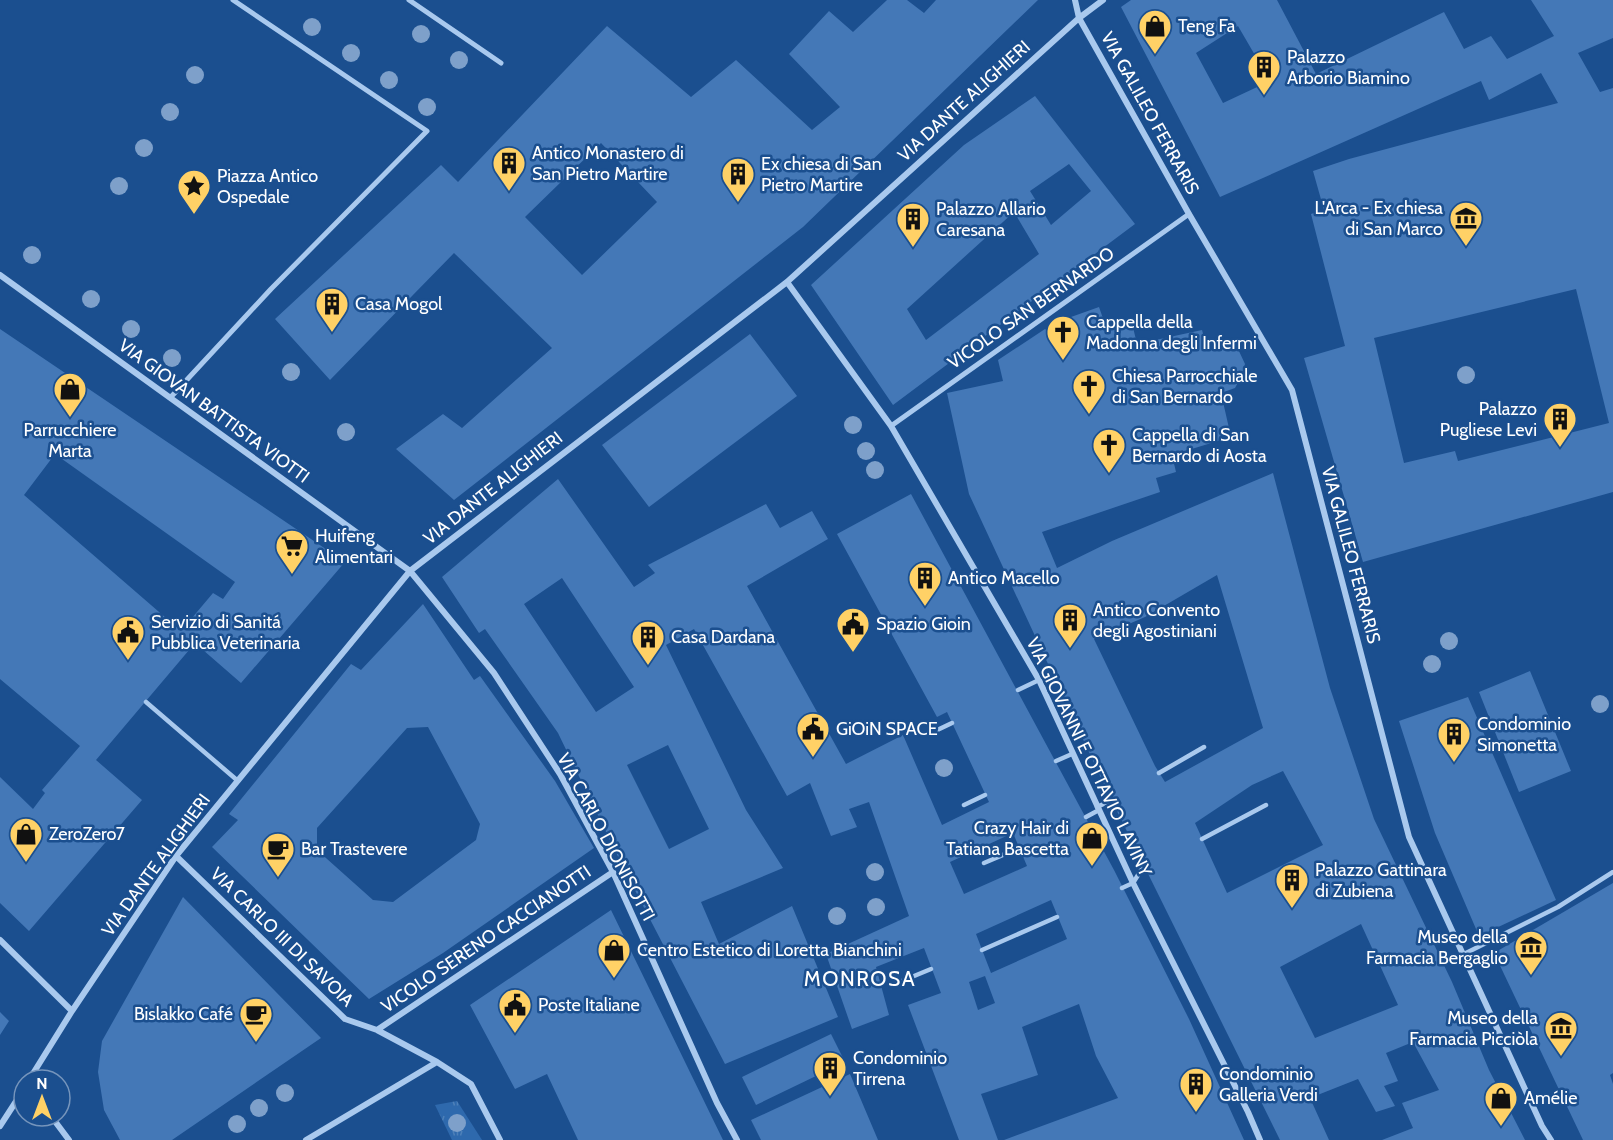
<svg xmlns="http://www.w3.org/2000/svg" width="1613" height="1140" viewBox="0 0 1613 1140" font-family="Cabin,sans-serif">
<defs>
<pattern id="grass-tufts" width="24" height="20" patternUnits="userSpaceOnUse" patternTransform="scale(1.5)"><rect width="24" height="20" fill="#2e69ad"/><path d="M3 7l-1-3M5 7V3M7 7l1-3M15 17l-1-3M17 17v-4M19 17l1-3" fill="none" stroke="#4d80b9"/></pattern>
</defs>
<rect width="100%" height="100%" fill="#1b4f8f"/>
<path fill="url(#grass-tufts)" d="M457,1101L482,1140H452L435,1105Z"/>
<path fill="#4478b7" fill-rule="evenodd" d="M887,0H907L924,13L936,0H1038L803,227L454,500L396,449L443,414L462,428L552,348L454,253L330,380L275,319L441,165L458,182L607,26L691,97L736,60L812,130L840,107L789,54L829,11L853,32ZM601,143L657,202L582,275L525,217Z
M1131,0H1277L1316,74L1444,12L1464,49L1491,36L1507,59L1554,36L1531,0H1613V38L1578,53L1600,92L1613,88V492L1363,562L1304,358L1345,346L1311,214L1324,210L1313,171L1349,159L1558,103L1541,73L1489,100L1481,81L1220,197L1121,7ZM1238,26L1270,81L1223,103L1196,53ZM1576,289L1609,423L1458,461L1455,451L1404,463L1374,338Z
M1035,96L1135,224L893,405L811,285L964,145ZM1069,164L1091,191L1051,225L1030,191ZM1014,212L1039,254L926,340L907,309Z
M1099,307L1106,327L1131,319L1137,344L1202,330L1205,341L1218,338L1229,342L1238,349L1245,364L1241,377L1235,388L1221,393L1231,437L1172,455L1176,472L1156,478L1160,492L1042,532L1057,568L1112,541L1273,473L1330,688L1374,819L1452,982L1489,1070L1525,1140H1382L1413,1128L1402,1103L1439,1090L1413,1042L1386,1053L1398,1081L1384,1086L1395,1106L1376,1112L1358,1079L1310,1098L1329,1140H1280L1108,793L969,494L947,393L1003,381L998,360L1045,329L1060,341L1078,336L1071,317ZM1217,575L1263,728L1165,782L1155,766L1094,639L1145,617ZM1283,771L1323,845L1227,893L1195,823L1252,785ZM1361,924L1398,1005L1315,1038L1280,967Z
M0,329L345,562L241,683L195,643L96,760L142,800L29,931L0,903V777L33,809L45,793L42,790L80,746L0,679ZM55,454L235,582L223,599L213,593L181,631L24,495Z
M750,334L797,396L649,507L602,445Z
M558,479L634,587L655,573L648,565L766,504L780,528L812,511L828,539L747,586L846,764L903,735L942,825L989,802L947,712L937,717L837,534L911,494L1114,870L1189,1019L1244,1140H1004L1118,1098L1096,1056L1079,1004L1022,1027L1038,1075L981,1094L998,1140H959L908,1005L941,993L924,948L876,967L889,1015L852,1029L826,954L909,916L869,802L849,809L857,827L831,836L810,783L787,796L694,629L666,645L746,810L783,868L701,902L719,944L792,906L838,1017L725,1064L624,869L558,733L485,629L479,633L442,577ZM562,578L634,687L596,712L524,604ZM668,745L709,829L669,849L627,765ZM1013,833L1027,866L964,894L950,862ZM1051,900L1067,939L991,973L976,934ZM985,976L995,1003L978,1010L969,982Z
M423,604L474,680L480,676L555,781L594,848L443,953L369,999L212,847L238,820L229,814L351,664L361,670ZM428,727L480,824L476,840L393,902L373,900L317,850V828L407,728Z
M1530,671L1571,771L1519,792L1479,692Z
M1468,697L1556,900L1479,936L1435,833L1399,721Z
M1613,883V1073L1610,1075L1613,1084V1140H1583L1494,953Z
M183,897L321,1038L172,1140H120L104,1110L98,1072L102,1041Z
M611,910L723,1140H578L547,1074L515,1089L470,1005Z
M0,1012L9,1021L0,1035Z
M831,1034L845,1062L756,1105L742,1077Z
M850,1074L878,1140H761L751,1120Z"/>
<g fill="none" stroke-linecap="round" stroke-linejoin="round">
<path stroke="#a9c9ee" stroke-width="4.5" d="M1018,690L1039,680
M146,702L238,781
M931,733L952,723
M1056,761L1072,754
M1159,773L1204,747
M964,805L985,795
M1097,807L1112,800
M1086,817L1099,810
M1202,839L1266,805
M984,863L1019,848
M1122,888L1133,883L1145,864
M982,950L1057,917
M1464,954L1558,907L1613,872
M902,981L931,969"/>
<path stroke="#a9c9ee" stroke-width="5" d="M409,0L501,63
M170,398L271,289L427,131L233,0
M891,426L1189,214"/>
<path stroke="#a9c9ee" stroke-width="6" d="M1075,0L1079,18L1189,214L1292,390L1409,837L1542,1126L1551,1140
M0,275L410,571L494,673L560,774L613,872L717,1103L737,1140
M787,282L891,426L1039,680L1133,883L1248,1112L1260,1140
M176,856L345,1019L377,1030L437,1062L471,1084L500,1140
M0,940L72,1011
M377,1030L613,872
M29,1080L72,1011L176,856L410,571L787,282L1079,18L1103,0
M51,1116L69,1140
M0,1126L24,1089
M306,1140L437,1062"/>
</g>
<g fill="#7ea0ca">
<circle cx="312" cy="27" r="9"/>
<circle cx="421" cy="34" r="9"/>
<circle cx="351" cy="53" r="9"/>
<circle cx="459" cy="60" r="9"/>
<circle cx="195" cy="75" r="9"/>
<circle cx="389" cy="80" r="9"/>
<circle cx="427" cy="107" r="9"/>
<circle cx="170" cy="112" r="9"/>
<circle cx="144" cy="148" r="9"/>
<circle cx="119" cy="186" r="9"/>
<circle cx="32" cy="255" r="9"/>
<circle cx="91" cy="299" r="9"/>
<circle cx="131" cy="329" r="9"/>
<circle cx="172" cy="358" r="9"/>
<circle cx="291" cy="372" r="9"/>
<circle cx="1466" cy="375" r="9"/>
<circle cx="853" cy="425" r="9"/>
<circle cx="346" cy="432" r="9"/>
<circle cx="866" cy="451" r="9"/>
<circle cx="875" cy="470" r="9"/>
<circle cx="1449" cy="641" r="9"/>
<circle cx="1432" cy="664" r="9"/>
<circle cx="1600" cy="704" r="9"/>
<circle cx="944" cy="768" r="9"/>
<circle cx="875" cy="872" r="9"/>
<circle cx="876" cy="907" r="9"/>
<circle cx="837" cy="916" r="9"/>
<circle cx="285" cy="1093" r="9"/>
<circle cx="259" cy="1108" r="9"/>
<circle cx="457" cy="1123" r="9"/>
<circle cx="237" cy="1124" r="9"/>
</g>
<defs>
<symbol id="shop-pin" viewBox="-11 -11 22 30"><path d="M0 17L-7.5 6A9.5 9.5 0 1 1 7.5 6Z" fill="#ffd166" stroke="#1b4f8f"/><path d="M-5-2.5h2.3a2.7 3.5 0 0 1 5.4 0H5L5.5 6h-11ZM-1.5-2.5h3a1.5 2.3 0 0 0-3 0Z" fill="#111"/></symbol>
<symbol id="building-pin" viewBox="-11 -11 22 30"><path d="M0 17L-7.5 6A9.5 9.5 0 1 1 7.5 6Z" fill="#ffd166" stroke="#1b4f8f"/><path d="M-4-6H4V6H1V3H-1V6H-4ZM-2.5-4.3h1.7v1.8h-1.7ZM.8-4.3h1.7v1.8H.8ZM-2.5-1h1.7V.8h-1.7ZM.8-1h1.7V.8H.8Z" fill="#111"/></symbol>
<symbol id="sight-pin" viewBox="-11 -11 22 30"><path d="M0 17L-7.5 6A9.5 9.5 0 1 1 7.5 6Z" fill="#ffd166" stroke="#1b4f8f"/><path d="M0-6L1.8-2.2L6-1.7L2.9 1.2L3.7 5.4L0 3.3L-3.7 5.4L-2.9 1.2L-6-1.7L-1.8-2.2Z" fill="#111"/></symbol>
<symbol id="museum-pin" viewBox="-11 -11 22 30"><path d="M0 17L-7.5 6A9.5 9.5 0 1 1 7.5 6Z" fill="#ffd166" stroke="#1b4f8f"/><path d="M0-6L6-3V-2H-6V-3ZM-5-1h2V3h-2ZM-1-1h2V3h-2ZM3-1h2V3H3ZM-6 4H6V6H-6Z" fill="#111"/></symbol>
<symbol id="church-pin" viewBox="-11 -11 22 30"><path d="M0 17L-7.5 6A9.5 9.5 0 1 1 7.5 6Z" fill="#ffd166" stroke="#1b4f8f"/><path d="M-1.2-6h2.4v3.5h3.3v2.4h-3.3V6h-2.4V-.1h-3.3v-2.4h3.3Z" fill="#111"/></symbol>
<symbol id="supermarket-pin" viewBox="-11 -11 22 30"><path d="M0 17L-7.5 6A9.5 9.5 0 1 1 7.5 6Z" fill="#ffd166" stroke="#1b4f8f"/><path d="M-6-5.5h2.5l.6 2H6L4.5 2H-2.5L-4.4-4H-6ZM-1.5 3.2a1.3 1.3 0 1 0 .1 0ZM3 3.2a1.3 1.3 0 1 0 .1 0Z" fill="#111"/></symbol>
<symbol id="civic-pin" viewBox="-11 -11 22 30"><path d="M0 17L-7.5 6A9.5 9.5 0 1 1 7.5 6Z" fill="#ffd166" stroke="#1b4f8f"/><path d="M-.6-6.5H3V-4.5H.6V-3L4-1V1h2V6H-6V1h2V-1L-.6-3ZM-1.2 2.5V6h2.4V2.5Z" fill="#111"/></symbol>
<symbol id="cafe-pin" viewBox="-11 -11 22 30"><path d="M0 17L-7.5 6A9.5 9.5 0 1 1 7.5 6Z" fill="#ffd166" stroke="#1b4f8f"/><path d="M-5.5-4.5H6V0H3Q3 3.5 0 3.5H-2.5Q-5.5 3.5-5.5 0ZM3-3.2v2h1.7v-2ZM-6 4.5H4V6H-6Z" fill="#111"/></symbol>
</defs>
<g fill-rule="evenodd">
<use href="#shop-pin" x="1136" y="7" width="38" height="52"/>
<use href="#building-pin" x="1245" y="48" width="38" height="52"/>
<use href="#building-pin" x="490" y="144" width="38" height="52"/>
<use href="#building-pin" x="719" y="155" width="38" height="52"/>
<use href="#sight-pin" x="175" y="167" width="38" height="52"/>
<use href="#museum-pin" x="1447" y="199" width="38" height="52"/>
<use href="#building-pin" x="894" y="200" width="38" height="52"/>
<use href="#building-pin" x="313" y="285" width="38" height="52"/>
<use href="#church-pin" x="1044" y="313" width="38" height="52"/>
<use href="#church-pin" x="1070" y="367" width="38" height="52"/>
<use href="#shop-pin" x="51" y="370" width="38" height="52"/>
<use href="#building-pin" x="1541" y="400" width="38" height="52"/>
<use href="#church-pin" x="1090" y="426" width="38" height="52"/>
<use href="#supermarket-pin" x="273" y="527" width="38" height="52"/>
<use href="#building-pin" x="906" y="559" width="38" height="52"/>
<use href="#building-pin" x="1051" y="601" width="38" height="52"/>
<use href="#civic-pin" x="834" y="605" width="38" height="52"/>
<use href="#civic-pin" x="109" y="613" width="38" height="52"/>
<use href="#building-pin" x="629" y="618" width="38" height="52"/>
<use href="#civic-pin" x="794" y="710" width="38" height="52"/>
<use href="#building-pin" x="1435" y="715" width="38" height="52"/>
<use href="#shop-pin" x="7" y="815" width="38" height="52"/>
<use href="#shop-pin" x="1073" y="819" width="38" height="52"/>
<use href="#cafe-pin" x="259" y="830" width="38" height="52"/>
<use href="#building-pin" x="1273" y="861" width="38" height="52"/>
<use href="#museum-pin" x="1512" y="928" width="38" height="52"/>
<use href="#shop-pin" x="595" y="931" width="38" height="52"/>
<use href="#civic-pin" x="496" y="986" width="38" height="52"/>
<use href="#cafe-pin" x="237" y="995" width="38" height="52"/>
<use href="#museum-pin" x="1542" y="1009" width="38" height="52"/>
<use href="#building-pin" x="811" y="1049" width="38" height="52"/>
<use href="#building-pin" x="1177" y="1065" width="38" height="52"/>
<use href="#shop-pin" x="1482" y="1079" width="38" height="52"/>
</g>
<g text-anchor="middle" stroke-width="5" stroke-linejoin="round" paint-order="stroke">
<g font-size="18" fill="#fff" stroke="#1b4f8f" text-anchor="start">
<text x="1178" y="32">Teng Fa</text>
<text x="1287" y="63">Palazzo<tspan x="1287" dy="21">Arborio Biamino</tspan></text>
<text x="532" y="159">Antico Monastero di<tspan x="532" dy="21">San Pietro Martire</tspan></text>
<text x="761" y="170">Ex chiesa di San<tspan x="761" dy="21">Pietro Martire</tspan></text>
<text x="217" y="182">Piazza Antico<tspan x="217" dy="21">Ospedale</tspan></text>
<text x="1443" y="214" text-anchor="end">L'Arca - Ex chiesa<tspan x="1443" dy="21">di San Marco</tspan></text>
<text x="936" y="215">Palazzo Allario<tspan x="936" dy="21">Caresana</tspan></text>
<text x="355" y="310">Casa Mogol</text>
<text x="1086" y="328">Cappella della<tspan x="1086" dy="21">Madonna degli Infermi</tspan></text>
<text x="1112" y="382">Chiesa Parrocchiale<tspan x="1112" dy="21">di San Bernardo</tspan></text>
<text x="1537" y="415" text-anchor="end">Palazzo<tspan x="1537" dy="21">Pugliese Levi</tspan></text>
<text x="70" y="436" text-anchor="middle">Parrucchiere<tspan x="70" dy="21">Marta</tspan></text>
<text x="1132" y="441">Cappella di San<tspan x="1132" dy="21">Bernardo di Aosta</tspan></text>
<text x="315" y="542">Huifeng<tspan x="315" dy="21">Alimentari</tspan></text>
<text x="948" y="584">Antico Macello</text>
<text x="1093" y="616">Antico Convento<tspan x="1093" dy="21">degli Agostiniani</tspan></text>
<text x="151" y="628">Servizio di Sanitá<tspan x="151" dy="21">Pubblica Veterinaria</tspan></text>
<text x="876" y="630">Spazio Gioin</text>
<text x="671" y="643">Casa Dardana</text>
<text x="1477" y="730">Condominio<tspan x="1477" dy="21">Simonetta</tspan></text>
<text x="836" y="735">GiOiN SPACE</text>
<text x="1069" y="834" text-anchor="end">Crazy Hair di<tspan x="1069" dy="21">Tatiana Bascetta</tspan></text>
<text x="49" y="840">ZeroZero7</text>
<text x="301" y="855">Bar Trastevere</text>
<text x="1315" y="876">Palazzo Gattinara<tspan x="1315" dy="21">di Zubiena</tspan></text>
<text x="1508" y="943" text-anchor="end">Museo della<tspan x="1508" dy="21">Farmacia Bergaglio</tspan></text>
<text x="637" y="956">Centro Estetico di Loretta Bianchini</text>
<text x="538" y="1011">Poste Italiane</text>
<text x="233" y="1020" text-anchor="end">Bislakko Café</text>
<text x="1538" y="1024" text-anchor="end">Museo della<tspan x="1538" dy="21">Farmacia Picciòla</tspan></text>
<text x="853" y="1064">Condominio<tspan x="853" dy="21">Tirrena</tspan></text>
<text x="1219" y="1080">Condominio<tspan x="1219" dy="21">Galleria Verdi</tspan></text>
<text x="1524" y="1104">Amélie</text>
</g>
<g font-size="18" fill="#fff" stroke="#1b4f8f">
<text transform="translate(964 101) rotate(-42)" y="6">VIA DANTE ALIGHIERI</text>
<text transform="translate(1150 113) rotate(61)" y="6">VIA GALILEO FERRARIS</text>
<text transform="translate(1031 308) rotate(-35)" y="6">VICOLO SAN BERNARDO</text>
<text transform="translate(214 411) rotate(36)" y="6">VIA GIOVAN BATTISTA VIOTTI</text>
<text transform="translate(493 488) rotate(-38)" y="6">VIA DANTE ALIGHIERI</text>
<text transform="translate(1351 555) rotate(75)" y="6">VIA GALILEO FERRARIS</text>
<text transform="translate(1089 757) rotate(64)" y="6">VIA GIOVANNI E OTTAVIO LAVINY</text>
<text transform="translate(606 837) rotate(62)" y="6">VIA CARLO DIONISOTTI</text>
<text transform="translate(156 865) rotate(-54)" y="6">VIA DANTE ALIGHIERI</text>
<text transform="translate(282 937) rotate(44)" y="6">VIA CARLO III DI SAVOIA</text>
<text transform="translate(486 939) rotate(-34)" y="6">VICOLO SERENO CACCIANOTTI</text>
</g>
<g font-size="21" letter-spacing="1.5" fill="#fff" stroke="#1b4f8f">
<text x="860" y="986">MONROSA</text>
</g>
</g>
<g transform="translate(42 1098)"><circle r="28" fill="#1b4f8f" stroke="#7695bc" stroke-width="1.5"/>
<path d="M0-4.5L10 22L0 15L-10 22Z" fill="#ffd166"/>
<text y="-9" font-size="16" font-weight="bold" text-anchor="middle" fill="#ffffff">N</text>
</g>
</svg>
